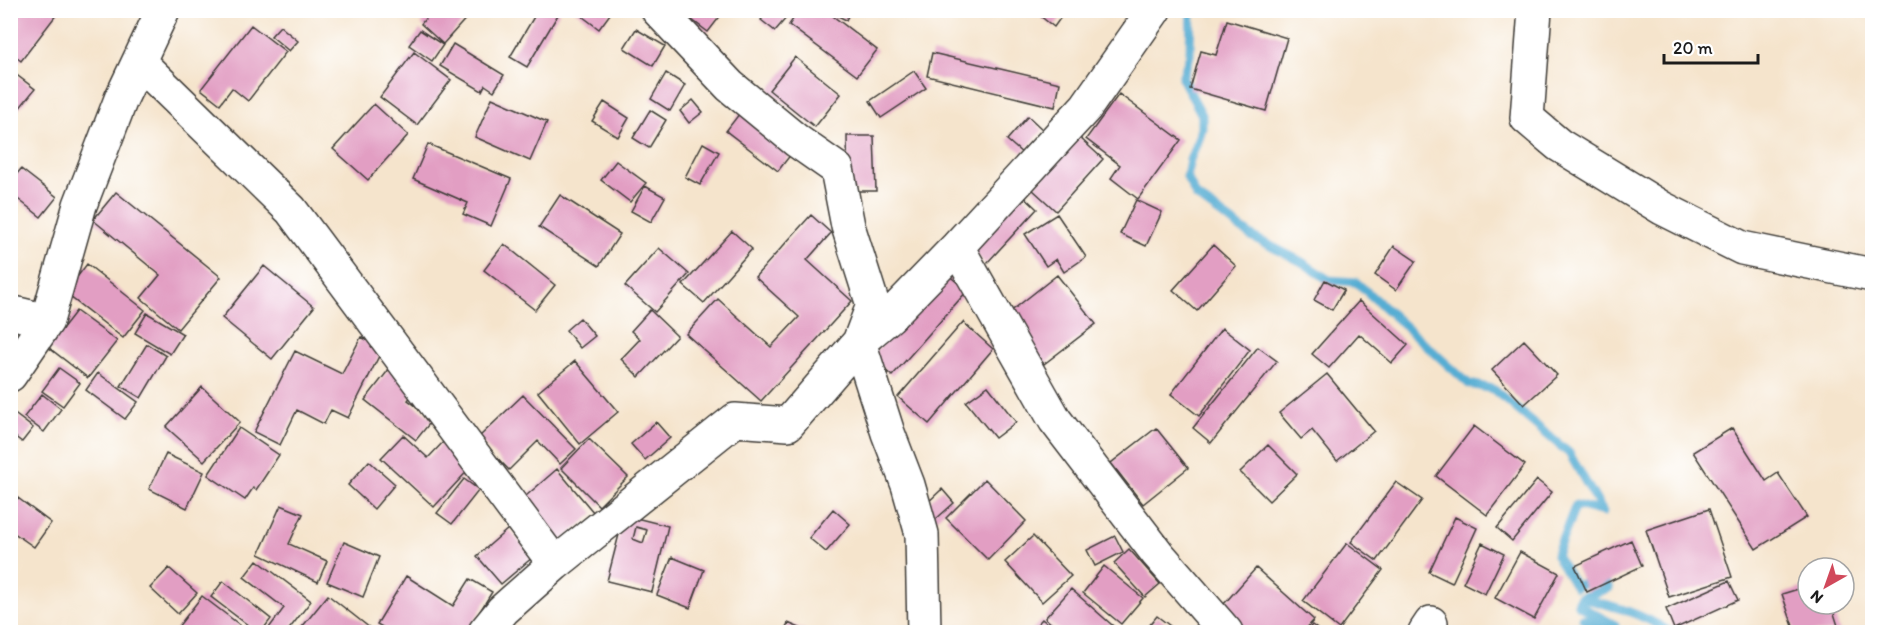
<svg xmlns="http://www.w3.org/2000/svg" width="1883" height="643" viewBox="0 0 1883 643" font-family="Itim,sans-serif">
<rect width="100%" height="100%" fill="#fff"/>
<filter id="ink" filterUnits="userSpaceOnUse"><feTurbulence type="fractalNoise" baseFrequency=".0167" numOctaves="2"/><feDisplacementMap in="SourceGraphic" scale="12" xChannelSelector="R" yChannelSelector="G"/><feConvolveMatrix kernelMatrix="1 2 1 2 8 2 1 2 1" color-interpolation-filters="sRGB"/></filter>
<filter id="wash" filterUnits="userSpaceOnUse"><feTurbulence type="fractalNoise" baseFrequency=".008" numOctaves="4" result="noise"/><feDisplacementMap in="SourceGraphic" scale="24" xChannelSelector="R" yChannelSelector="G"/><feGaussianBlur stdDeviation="1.35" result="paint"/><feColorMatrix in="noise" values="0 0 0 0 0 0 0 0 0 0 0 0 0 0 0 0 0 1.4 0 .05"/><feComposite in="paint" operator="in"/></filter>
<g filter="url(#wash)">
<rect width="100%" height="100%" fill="#f5e4cc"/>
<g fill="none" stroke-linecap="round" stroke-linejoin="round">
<path stroke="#56add3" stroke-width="9" d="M1191,10L1190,55L1182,78L1202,115V129L1190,160L1187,177L1196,196L1253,237L1302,262L1329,280L1356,282L1469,384L1493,389L1569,453L1603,512L1576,505L1556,555L1576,587L1599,574L1609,588L1580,598L1578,605L1615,625L1583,619L1604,632
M1581,598C1614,606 1641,613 1670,632
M1585,632H1586"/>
</g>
<g id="blocks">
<path fill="#e29ec3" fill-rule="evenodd" d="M10,10H60L21,61L10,52Z
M432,10H463L469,15L443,44L421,24Z
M538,10H556L559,13L527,67L510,57Z
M574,10H613L599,29Z
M679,10H725L708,32Z
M769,10H793L775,31L761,20Z
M799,10H825L877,50L857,76L789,25Z
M826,10H851L846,20Z
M1042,10H1066L1054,27L1039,15Z
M1227,20L1287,38L1266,111L1190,89L1201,51L1216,55Z
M251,25L286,52L248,101L232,88L220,104L201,89Z
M280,26L298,41L289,51L271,36Z
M636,29L665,46L653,66L624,48Z
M420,30L443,45L432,61L409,45Z
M453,44L504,75L494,91L485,85L482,91L440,66Z
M414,52L451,80L417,125L380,97Z
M932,53L1060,83L1055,107L927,76Z
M795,57L841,94L815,127L769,90Z
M10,70L35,89L10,120Z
M914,71L926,88L881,118L870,101Z
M666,73L685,85L670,111L651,99Z
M1119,94L1181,140L1138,199L1111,178L1120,165L1086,139Z
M492,98L547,122L530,161L475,137Z
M693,100L703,112L689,123L680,111Z
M604,102L629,118L618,137L592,121Z
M374,104L408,135L368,180L333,149Z
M743,109L795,149L778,171L726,131Z
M650,110L666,120L649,148L633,138Z
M1028,116L1043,130L1022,153L1007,140Z
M847,136H874L876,191H848Z
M1079,137L1103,159L1056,211L1032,189Z
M703,143L719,152L700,185L685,177Z
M428,144L511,179L491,226L463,214L468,203L413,179Z
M616,161L646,183L630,202L601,180Z
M21,169L57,197L41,217L10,193V182Z
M645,186L665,197L651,222L631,211Z
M116,192L221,277L178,329L141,298L160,275L93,220Z
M1019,192L1037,209L986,264L968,247Z
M560,195L620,234L599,266L539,227Z
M1136,200L1162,212L1146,246L1120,234Z
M1057,214L1086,257L1064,272L1056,259L1046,266L1025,234Z
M811,215L831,233L807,260L852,301L761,401L686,334L718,299L771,347L799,317L755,277Z
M732,231L752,249L704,303L683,285Z
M504,244L555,285L535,310L484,270Z
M1213,245L1236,266L1197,311L1173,290Z
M1394,246L1416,261L1396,290L1375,275Z
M659,248L689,274L655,312L625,286Z
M87,264L145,310L123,338L65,293Z
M264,266L314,307L272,359L222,318Z
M946,273L967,291L892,376L871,357Z
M1057,275L1096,324L1044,364L1005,316Z
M1325,280L1344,290L1332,310L1314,300Z
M1359,301L1408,345L1392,363L1359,334L1329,368L1312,354Z
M650,310L677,336L639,377L621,359L640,339L631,331Z
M76,311L117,341L88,378L48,347Z
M147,313L183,334L170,354L135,333Z
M580,318L595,336L580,348L566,330Z
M963,322L993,349L929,424L898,397Z
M1222,328L1250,350L1199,416L1171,394Z
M361,337L383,348L348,418L331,410L324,424L297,410L280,445L254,432L295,351L342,374Z
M1524,340L1557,375L1524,405L1492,370Z
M147,344L166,356L141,398L121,386Z
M1258,347L1277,361L1211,443L1193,428Z
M575,361L618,412L580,444L538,392Z
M59,368L80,383L63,406L42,391Z
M390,368L417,389L408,400L433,419L416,440L365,400Z
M98,373L138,402L125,419L86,390Z
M1327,374L1374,431L1337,461L1312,430L1301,439L1279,413Z
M988,386L1016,422L995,438L966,402Z
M202,387L240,422L204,461L166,427Z
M42,394L61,409L44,432L24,417Z
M523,395L576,449L560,464L538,441L509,470L478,438Z
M12,412L33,428L22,442L10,433V414Z
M656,422L670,438L645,460L631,444Z
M1474,426L1525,465L1487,515L1436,476Z
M239,428L279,455L256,490L253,488L245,500L208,475Z
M1156,428L1188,468L1143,504L1111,463Z
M1732,428L1766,481L1778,473L1807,517L1756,549L1693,452Z
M403,435L428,458L446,439L473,465L434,507L381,458Z
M589,439L628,477L599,506L561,468Z
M1268,445L1297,474L1269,501L1240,472Z
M166,454L204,472L187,508L149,489Z
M369,461L395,484L374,509L348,485Z
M557,469L594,513L557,545L519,502Z
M464,479L479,490L452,524L437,513Z
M985,479L1026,521L988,560L946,518Z
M1537,480L1552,492L1512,541L1497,528Z
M1396,482L1422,500L1377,561L1351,542Z
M942,489L954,503L936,519L924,506Z
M10,492L51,523L34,547L10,530Z
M281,505L303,514L289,544L327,561L318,582L259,554Z
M833,509L850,524L826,552L809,538Z
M1709,509L1732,577L1669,597L1646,530Z
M624,515L668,526L652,592L607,581ZM636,527L647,530L643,543L633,539Z
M1455,517L1477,528L1452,583L1429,572Z
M508,529L533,557L501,584L477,556Z
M1033,536L1071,576L1042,602L1005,562Z
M1115,536L1123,552L1095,566L1087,550Z
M1631,540L1642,566L1587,592L1575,566Z
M344,542L379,557L363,597L327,582Z
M1347,543L1383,570L1339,629L1303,601Z
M1482,543L1504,554L1485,594L1463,583Z
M1129,549L1160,584L1145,597L1114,563Z
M1520,552L1559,573L1534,619L1495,598Z
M672,557L704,570L690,608L657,595Z
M257,560L311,601L287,632H266L284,608L244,577Z
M1104,566L1143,598L1121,624L1083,593Z
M169,568L197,593L178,614L150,588Z
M1256,568L1314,620L1303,632H1236L1215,614Z
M406,576L453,606L470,579L492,592L467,632H391L377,624Z
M223,581L271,619L261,632H257L211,597Z
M1729,581L1738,600L1674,629L1666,609Z
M1808,586V604H1831L1840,632H1795L1782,594Z
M1071,589L1120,632H1061L1045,618Z
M328,595L375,632H298Z
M202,596L240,625L234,632H174Z
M1157,616L1178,632H1144Z
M1042,619L1057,632H1030Z
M788,623L809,632H784Z
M1312,625L1321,632H1306Z"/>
</g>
</g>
<g filter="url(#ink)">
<use href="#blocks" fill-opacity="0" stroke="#3d3a36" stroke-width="1.5"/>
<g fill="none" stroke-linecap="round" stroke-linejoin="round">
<defs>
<path id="minor" d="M658,10L730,86L797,141L837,169L848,226L873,305L859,342L888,433L908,485L922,534L924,632
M1535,10L1527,118L1559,145L1662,208L1742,248L1872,275
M139,62L291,210L555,564
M957,247L1055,420L1157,553L1226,632
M10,312L47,321
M10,375L47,321L80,205L121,99L163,10
M485,632L503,610L555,564L735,420L788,424L859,342L890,316L957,247L1086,107L1154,10
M1425,632L1431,623"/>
</defs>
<use href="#minor" stroke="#3d3a36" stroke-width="36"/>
<use href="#minor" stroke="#fff" stroke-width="33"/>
</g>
</g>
<rect width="1883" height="643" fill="none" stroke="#fff" stroke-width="36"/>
<g transform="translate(1826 586) rotate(220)"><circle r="28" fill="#ffffff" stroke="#a4a4a4" stroke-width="1.5"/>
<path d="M0-4.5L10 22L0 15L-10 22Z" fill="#d1495b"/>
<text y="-9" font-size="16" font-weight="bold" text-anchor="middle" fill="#1c1c1c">N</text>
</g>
<path d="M1664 54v9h94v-9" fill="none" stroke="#1c1c1c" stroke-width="3"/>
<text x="1673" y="54" font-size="18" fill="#1c1c1c" stroke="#ffffff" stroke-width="4.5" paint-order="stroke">20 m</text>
</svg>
